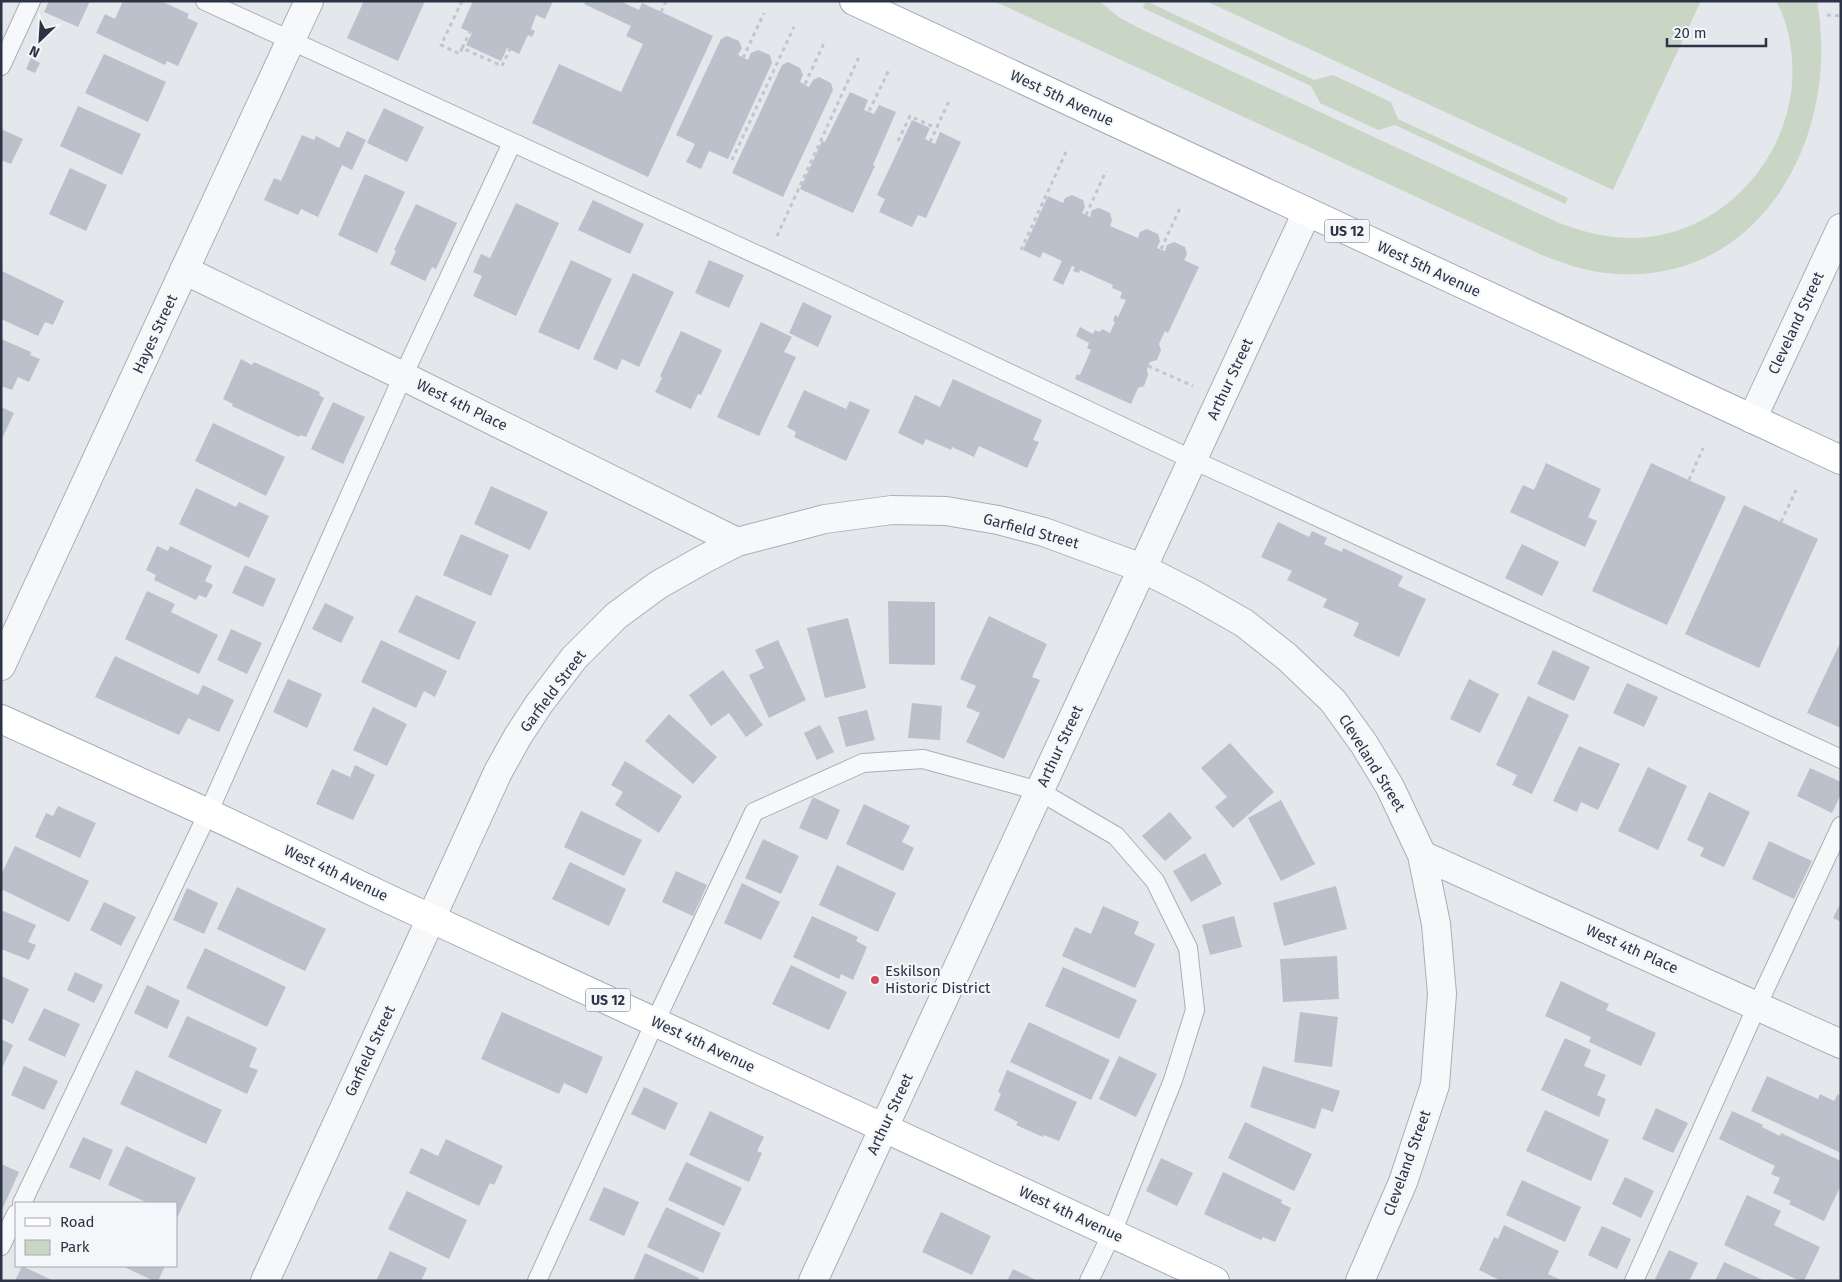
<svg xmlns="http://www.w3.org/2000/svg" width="1842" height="1282" viewBox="0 0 1842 1282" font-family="'Fira Sans',sans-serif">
<rect width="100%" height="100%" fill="#e4e7ec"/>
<path fill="#c9d6c5" d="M994,1H1099L1120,18L1139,28L1557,222C1582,232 1607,238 1634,238C1714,236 1780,171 1791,93C1795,63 1791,28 1776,1H1817C1842,141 1756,290 1606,273C1584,271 1564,263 1544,256Z
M1146,1L1314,80L1333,75L1391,102L1398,119L1568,198L1565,204L1395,125L1378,130L1320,103L1311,86L1143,8Z
M1206,1H1701L1613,190Z"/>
<path fill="#bbc0ca" d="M49,1H90L78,27L44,12Z
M123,1H161L189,14L187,18L198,23L178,66L167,61L165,65L96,33L105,14L115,19Z
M364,1H425L398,61L347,38Z
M473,1H553L545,19L536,15L531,29L535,31L532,37L528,35L519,54L507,48L501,61L466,45L472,33L461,28Z
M586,1H620L639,10L642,3L713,36L648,177L532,123L559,64L621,92L643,44L626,36L631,26L584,4Z
M727,36L739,41L742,48L738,55L748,60L751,53L758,50L770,55L772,63L728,159L709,151L701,169L686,162L695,144L676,135L721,39Z
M104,54L166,82L148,122L85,93Z
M31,58L40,63L35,73L26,69Z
M788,62L800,68L803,75L800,82L809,87L813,80L819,77L831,83L833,90L783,197L732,173L782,65Z
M850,92L868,100L864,110L874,114L879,105L896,112L873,165L875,166L853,213L800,189L822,141L825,142Z
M78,106L141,134L122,175L60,146Z
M384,108L424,127L407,162L367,143Z
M912,120L930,128L925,139L935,144L940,132L961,142L926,218L918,215L912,227L879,212L885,199L877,195Z
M1,129L23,139L11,164L1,160Z
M347,131L366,140L352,170L342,165L318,217L301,209L298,215L264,200L274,178L281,181L302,135L314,140L316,136L339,148Z
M70,168L107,185L86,231L49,214Z
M365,174L405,192L377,253L338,235Z
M1072,195L1083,200L1085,207L1082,213L1090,217L1092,210L1099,208L1110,213L1112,220L1110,226L1138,238L1140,232L1147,229L1158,234L1160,241L1157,248L1165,251L1167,245L1174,242L1185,247L1187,254L1184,260L1199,267L1168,333L1165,331L1159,344L1161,350L1157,360L1150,362L1148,366L1147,369L1148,375L1144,386L1138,388L1131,404L1075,379L1077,374L1080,375L1091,350L1087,348L1089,343L1076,336L1080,327L1093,334L1095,330L1100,332L1102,329L1110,333L1115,322L1113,321L1115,315L1118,317L1126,300L1120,298L1122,292L1112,288L1113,285L1080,270L1079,273L1073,271L1075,267L1072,266L1063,285L1053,280L1062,261L1043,252L1040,258L1023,250L1048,196L1063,203L1065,198Z
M593,200L644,224L630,254L578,230Z
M516,203L559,223L516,316L473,296L482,276L473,272L481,254L490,258Z
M416,204L457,223L436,269L432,267L425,281L390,264L396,251L394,250Z
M571,260L612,279L579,350L538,332Z
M709,260L744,275L729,308L695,293Z
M2,271L64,301L53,325L45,322L38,336L1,319Z
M633,273L674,292L639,367L622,359L617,370L593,359Z
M803,302L832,316L818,347L789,333Z
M761,322L792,337L784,352L796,357L759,436L717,417Z
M681,331L722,350L701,395L698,394L691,409L655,392L662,378L660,376Z
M1,339L31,352L30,355L40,359L29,382L18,377L12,390L1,386Z
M241,359L252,365L254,362L320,392L319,395L324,398L306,437L300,435L299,437L232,406L233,404L223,399Z
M953,379L1042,420L1033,440L1039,442L1027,468L979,446L974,457L952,447L951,450L926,439L923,445L898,433L915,395L940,407Z
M804,390L846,409L850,401L870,410L846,461L794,437L796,432L787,427Z
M333,402L365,417L343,464L311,449Z
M1,407L14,413L1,441Z
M213,423L285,457L266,496L195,461Z
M1546,463L1601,489L1588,517L1597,521L1585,547L1510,512L1523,485L1534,490Z
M1651,463L1726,497L1667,625L1592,591Z
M491,486L548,512L530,550L474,524Z
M196,488L236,507L239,502L269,516L249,558L179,524Z
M1744,505L1818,539L1759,668L1685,634Z
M1278,522L1309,537L1312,531L1327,538L1324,544L1342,552L1343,548L1403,576L1398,586L1426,599L1399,657L1353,636L1359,623L1323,607L1327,599L1287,580L1292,571L1261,557Z
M461,534L509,555L491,596L443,575Z
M1522,544L1559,562L1542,596L1505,578Z
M157,546L168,551L170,546L212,566L205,581L213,585L206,598L199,595L196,600L154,580L156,575L146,570Z
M245,565L276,579L263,607L232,593Z
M147,591L175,604L171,612L218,635L199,674L125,639Z
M416,595L476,622L459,660L398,632Z
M888,601L935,602V665L889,664Z
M325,603L354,617L341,643L312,629Z
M989,616L1047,644L1032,677L1040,680L1004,759L966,742L980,713L966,707L976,686L960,679Z
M848,618L866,688L825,698L807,628Z
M231,629L262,643L247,674L217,660Z
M381,640L447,671L435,697L424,691L416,708L361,682Z
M778,640L806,700L769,718L749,675L764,668L755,650Z
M1841,641V728L1807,713Z
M1553,650L1590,667L1574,701L1537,684Z
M115,656L198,695L203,685L234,700L219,732L188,718L179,735L95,697Z
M723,670L763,725L746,737L729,713L711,726L689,695Z
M288,679L322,694L307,728L273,712Z
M1469,679L1499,694L1480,733L1450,719Z
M1627,683L1658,697L1644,727L1613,713Z
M1528,696L1569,715L1532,794L1512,785L1517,775L1496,765Z
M912,703L942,706L940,740L908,738Z
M373,707L407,724L387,766L353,750Z
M867,710L875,740L846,747L838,717Z
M669,714L717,757L693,784L645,741Z
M820,725L834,752L817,760L804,733Z
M1230,743L1274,792L1233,828L1215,807L1227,797L1201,768Z
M1579,746L1620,764L1598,810L1581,802L1577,812L1553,801Z
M625,761L682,796L659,833L615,805L623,792L611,785Z
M355,765L375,775L353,820L316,804L332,769L350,777Z
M1648,767L1687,786L1658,850L1618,831Z
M1810,768L1841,782V794L1832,813L1797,796Z
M1709,792L1750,812L1724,867L1700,856L1704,848L1687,840Z
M813,797L840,810L827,840L799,828Z
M1281,800L1315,864L1281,881L1248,818Z
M864,804L910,826L902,842L914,848L903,871L846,844Z
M58,806L96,823L80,858L35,837L46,813L53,816Z
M581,811L642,840L624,876L564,847Z
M1170,812L1192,838L1165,861L1142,836Z
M763,839L799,856L781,894L745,878Z
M1769,841L1812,861L1794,899L1752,879Z
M15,846L89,881L69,922L1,889V875Z
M1205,853L1222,884L1191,902L1173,871Z
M570,862L626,889L609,926L552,899Z
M837,865L896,893L878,932L819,905Z
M676,871L707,885L693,916L662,902Z
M742,883L780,902L761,940L724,923Z
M1336,886L1347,929L1284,946L1273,903Z
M237,887L326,929L305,971L217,929Z
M187,888L218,903L204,934L173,920Z
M104,902L136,917L121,946L90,930Z
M1841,902V922L1833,918Z
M1103,906L1139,922L1134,934L1155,944L1135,988L1062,956L1075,927L1091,934Z
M1,910L36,925L28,942L36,945L29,960L1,949Z
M812,916L858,937L856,941L867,947L853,980L841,974L839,979L793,957Z
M1234,916L1242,947L1210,955L1202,925Z
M205,948L286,987L267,1027L186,988Z
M1337,956L1339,999L1283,1002L1280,959Z
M791,965L847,992L829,1030L772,1004Z
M1063,967L1137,1000L1119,1039L1045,1006Z
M75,972L103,985L94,1003L67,990Z
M1,976L29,989L13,1024L1,1018Z
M1561,981L1609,1004L1606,1010L1656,1033L1641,1066L1589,1042L1591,1037L1545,1016Z
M147,985L180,1001L167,1029L134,1013Z
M44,1008L80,1024L65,1057L28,1040Z
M502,1012L603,1057L587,1094L564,1083L559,1094L481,1059Z
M1300,1012L1338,1017L1332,1067L1294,1062Z
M187,1016L257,1048L249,1067L258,1070L247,1094L168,1057Z
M1029,1022L1110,1060L1091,1100L1010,1062Z
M1565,1038L1591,1050L1584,1066L1606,1075L1597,1095L1606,1099L1599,1117L1541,1090Z
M1,1039L13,1045L1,1070Z
M1119,1056L1157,1074L1136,1117L1099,1099Z
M24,1066L58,1081L44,1110L11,1095Z
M1263,1066L1340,1091L1333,1112L1322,1108L1315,1129L1250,1107Z
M136,1070L222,1110L206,1144L120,1104Z
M1007,1070L1077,1102L1059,1141L1044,1135L1043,1137L1016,1125L1018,1122L994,1110L1001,1094L998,1092Z
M1767,1076L1818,1099L1820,1094L1834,1101L1838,1094L1841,1096V1153L1751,1111Z
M644,1087L678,1103L665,1130L631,1114Z
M1656,1108L1688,1123L1673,1153L1642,1139Z
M1545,1110L1609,1140L1591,1181L1526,1151Z
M710,1111L764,1137L757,1151L762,1153L749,1182L689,1155Z
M1732,1111L1763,1125L1762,1127L1780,1136L1781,1133L1841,1161V1185L1824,1221L1789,1204L1791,1201L1773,1193L1780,1178L1771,1174L1775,1166L1719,1139Z
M1245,1122L1312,1154L1294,1191L1228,1158Z
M83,1137L113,1150L100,1180L69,1167Z
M446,1139L503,1166L494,1185L490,1183L479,1206L409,1173L421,1148L438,1156Z
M126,1146L196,1178L176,1220V1203H148L108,1185Z
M1161,1158L1193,1173L1177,1206L1146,1191Z
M686,1162L742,1188L724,1226L668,1200Z
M1,1164L19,1172L1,1212Z
M1223,1172L1282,1200L1281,1203L1291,1208L1275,1242L1263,1237L1261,1240L1204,1214Z
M1625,1177L1654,1191L1641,1218L1612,1204Z
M1522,1180L1581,1207L1565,1242L1506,1215Z
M604,1187L639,1202L624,1236L589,1220Z
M407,1191L467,1220L449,1259L388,1229Z
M1747,1195L1781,1211L1774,1225L1820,1247L1804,1281H1800L1724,1245Z
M666,1207L721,1233L703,1273L647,1247Z
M941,1212L991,1236L972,1275L922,1252Z
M1504,1225L1559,1251L1548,1274L1563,1281H1501L1479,1270L1494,1237L1498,1239Z
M1602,1226L1631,1239L1617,1269L1588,1255Z
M1669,1250L1698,1263L1689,1281H1659L1655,1279Z
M390,1251L427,1268L421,1281H376Z
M645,1253L699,1278L698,1281H633Z
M1724,1262L1765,1281H1715Z
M22,1266L54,1281H15Z
M122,1266H165L158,1281H154Z
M1013,1269L1038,1281H1007Z"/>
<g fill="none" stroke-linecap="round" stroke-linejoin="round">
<defs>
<path id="service" d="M205,1L823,285L1193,460L1257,489L1841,759
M1,66L31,1
M22,1203L208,813L403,376L512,143
M1,1246L16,1214
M537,1281L655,1022L754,812L863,763L923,759L1039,791L1116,836L1155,881L1188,948L1195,1010L1173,1080L1112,1233L1089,1281
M1634,1281L1757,1006L1841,826"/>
<path id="minor" d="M184,270L403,376L737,542
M1752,419L1841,228
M1,666L309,1
M1422,855L1841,1044
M265,1281L498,772L518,736L539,704L574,658L616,616L658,585L704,559L737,542L825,519L892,510L946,511L998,520L1044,532L1142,568L1193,594L1244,623L1287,657L1333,701L1364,744L1390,787L1422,855L1436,924L1442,994L1435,1085L1403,1182L1360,1281
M813,1281L1307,212"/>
<path id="primary" d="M854,1L1841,460
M1,719L208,813L391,900L1215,1281"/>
</defs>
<use href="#service" stroke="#a9aeb7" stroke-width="20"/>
<use href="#minor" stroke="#a9aeb7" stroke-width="30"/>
<use href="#primary" stroke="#a3abb8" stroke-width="30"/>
<path stroke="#c2c5cb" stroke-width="3" stroke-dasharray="4 4" stroke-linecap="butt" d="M462,1L441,45L460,54L462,48L502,66L510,49
M661,12L666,1
M1827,15L1841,16
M462,48L470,32
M743,58L764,13
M805,84L825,41
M869,111L889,70
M898,141L910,116L936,128
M930,142L950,99
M732,160L794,27
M1086,215L1106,171
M777,236L859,57
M1161,249L1181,206
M1021,250L1066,152
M1148,366L1193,386
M1689,480L1703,448
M1781,522L1796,490"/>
<use href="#service" stroke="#f7f8fa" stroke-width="18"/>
<use href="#minor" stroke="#f7f8fa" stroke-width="28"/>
<use href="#primary" stroke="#fff" stroke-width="28"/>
</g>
<circle fill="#d1495b" stroke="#f4f6f9" stroke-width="2" cx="875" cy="980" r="5"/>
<g text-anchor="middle" stroke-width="4.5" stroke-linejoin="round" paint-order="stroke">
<g fill="#f4f6f9" stroke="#676e7b" stroke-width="1">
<rect x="1324.5" y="219.5" width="45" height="23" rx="4"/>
<rect x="585.5" y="988.5" width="45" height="23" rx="4"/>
</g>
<g font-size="14" font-weight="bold" fill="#2b3445">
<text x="1347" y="236">US 12</text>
<text x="608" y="1005">US 12</text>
</g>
<g font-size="15" fill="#2b3445" stroke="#f4f6f9">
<text transform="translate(1062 98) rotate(25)" y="5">West 5th Avenue</text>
<text transform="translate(1429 269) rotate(25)" y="5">West 5th Avenue</text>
<text transform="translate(1796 323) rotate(-65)" y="5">Cleveland Street</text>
<text transform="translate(155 334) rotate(-65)" y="5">Hayes Street</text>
<text transform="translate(1230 379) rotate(-65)" y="5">Arthur Street</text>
<text transform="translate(462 405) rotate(26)" y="5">West 4th Place</text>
<text transform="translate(1031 531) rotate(15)" y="5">Garfield Street</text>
<text transform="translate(553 691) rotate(-53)" y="5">Garfield Street</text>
<text transform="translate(1060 746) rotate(-65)" y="5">Arthur Street</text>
<text transform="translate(1372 763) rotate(58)" y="5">Cleveland Street</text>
<text transform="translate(336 873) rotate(25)" y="5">West 4th Avenue</text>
<text transform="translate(1632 949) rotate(24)" y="5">West 4th Place</text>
<text transform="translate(703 1044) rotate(25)" y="5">West 4th Avenue</text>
<text transform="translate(370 1051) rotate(-65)" y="5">Garfield Street</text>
<text transform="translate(890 1114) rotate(-65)" y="5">Arthur Street</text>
<text transform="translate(1407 1163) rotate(-70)" y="5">Cleveland Street</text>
<text transform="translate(1071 1214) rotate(25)" y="5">West 4th Avenue</text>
</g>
<g font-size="15" fill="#2b3445" stroke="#f4f6f9" text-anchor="start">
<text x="885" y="976">Eskilson<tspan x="885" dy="17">Historic District</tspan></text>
</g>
</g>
<rect width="1842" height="1282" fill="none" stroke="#2b3445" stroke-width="5"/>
<rect x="15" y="1202" width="162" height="65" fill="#f4f6f9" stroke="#a4a8b1"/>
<rect x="25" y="1218" width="25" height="8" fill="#ffffff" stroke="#a4a8b1"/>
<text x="60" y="1227" font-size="15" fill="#2b3445">Road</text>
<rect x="25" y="1240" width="25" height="15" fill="#c9d6c5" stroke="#a4a8b1"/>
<text x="60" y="1252" font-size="15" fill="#2b3445">Park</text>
<g transform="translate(40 40) rotate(205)" stroke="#f4f6f9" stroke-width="4" paint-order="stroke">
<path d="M0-4L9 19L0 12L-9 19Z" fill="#2b3445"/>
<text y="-8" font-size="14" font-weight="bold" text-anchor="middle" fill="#2b3445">N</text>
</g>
<path d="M1667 38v8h99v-8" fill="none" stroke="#2b3445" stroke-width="2.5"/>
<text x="1674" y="38" font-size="15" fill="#2b3445" stroke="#f4f6f9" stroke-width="4" paint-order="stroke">20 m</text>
</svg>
